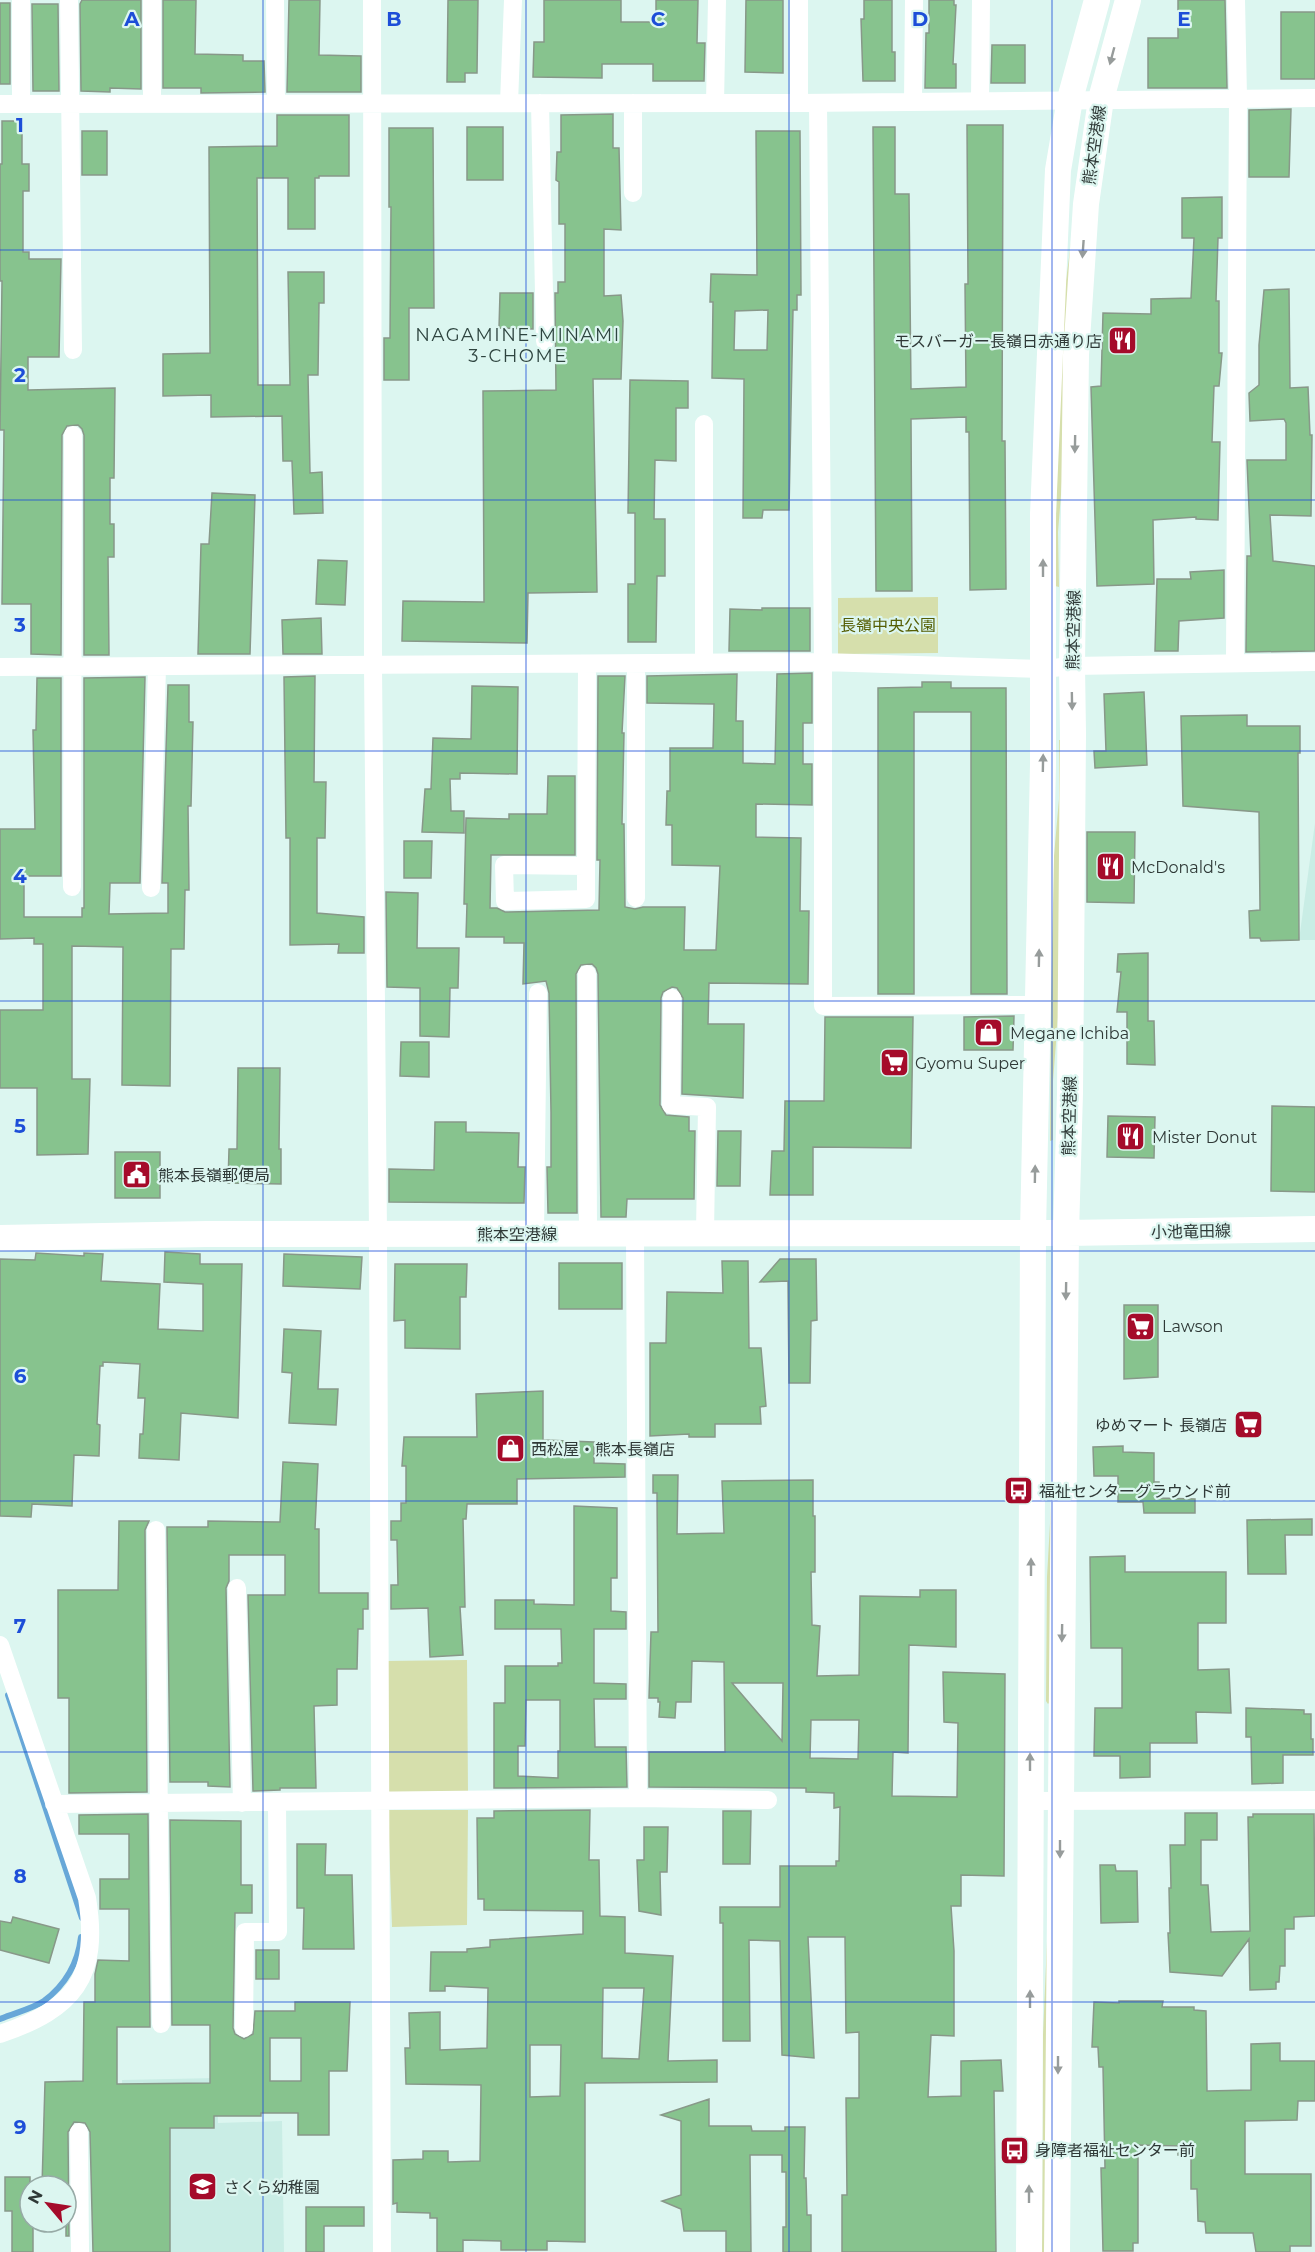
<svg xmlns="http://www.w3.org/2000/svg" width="1315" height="2252" viewBox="0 0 1315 2252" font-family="Montserrat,'Noto Sans JP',sans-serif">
<rect width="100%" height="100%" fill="#dcf6f0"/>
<path fill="#c9ede5" d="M1315,823V940H1299Z
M217,2078L218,2123L282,2121L284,2252H125L122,2080Z"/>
<path fill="#d6dfac" d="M1071,243L1066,433L1058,532L1059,587L1055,586L1059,332Z
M938,597V653L838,654V598Z
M1059,740H1062L1060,992L1053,1081V1140L1050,1141L1052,878L1059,799Z
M1051,1506L1050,1702L1048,1704L1046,1701L1047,1577Z
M467,1660L468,1792L387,1793L386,1661Z
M388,1810H468L467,1925L392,1927Z
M1049,1895L1046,2252H1042L1043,2035Z"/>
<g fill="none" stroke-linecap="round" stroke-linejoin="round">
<path stroke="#67a7d8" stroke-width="6" d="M8,1695L82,1918
M0,2019C14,2013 32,2009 44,2001C65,1985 78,1963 81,1937"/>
</g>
<path fill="#87c38e" stroke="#889889" stroke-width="1.5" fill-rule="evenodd" d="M82,0H141V89L110,88V92L81,91L80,4Z
M163,0H196L195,54L243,55V61H264L265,92L201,93V88H163Z
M289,0H320L319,55L361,56V92H287Z
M448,0H478L477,73H465V82H447Z
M544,0H621V22H656V0H698L697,43H705L704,81H653V64H602V78L533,77L534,42H544Z
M746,0H783V73L745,72Z
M864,0H892V52H895V81H863L861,19H864Z
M929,0H954V5H956L953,64H956V88H925L926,33H929Z
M1178,0H1225L1227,88H1148V38H1178Z
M0,3H10V84H0Z
M32,4H58L59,91H33Z
M1281,12H1315V79H1281Z
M992,45H1025V83H991Z
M1291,109L1289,177H1249V110Z
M613,114V148H619L621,230L604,229V296L621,295L623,321L621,379H593L597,592L528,593L527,643L402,641L403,601L484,602L483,391L556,390L555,293H558V282H565V224H559V182L556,180L557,152H561V115Z
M277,115H349V176H319V178H315V229H288V178H257L258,385H290L288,272H324V303H319L318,375H308L310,473L322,472L323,513L294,514L292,461H283L282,416L211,417V395L163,396V354L210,353L209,147L277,146Z
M2,121H22V164H29V191H23V252H29V259H61L59,357H28V390L115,388L114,478H110V524H114V557H108L109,655H84V435L82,429L78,425L67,426L62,435L61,655L31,654V604H2L4,430H0L2,281H0V164H2Z
M967,125H1003L1002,441H1005L1006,589L970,590L969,432H966V417L911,419L912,591H876L873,127H895V194H909L911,389L966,387L965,284H968Z
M467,127H503V180H467Z
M389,128H433L434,308H409V380H384V338H390L391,207H389Z
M82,131H107V175H82Z
M756,131H800L801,295H797V310H793L789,510H763L762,518H743L744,379L712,378L713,302H710L711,274L757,275ZM768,310L767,350H734L735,311Z
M1222,197V238H1218L1216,301H1219V353H1222L1219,386H1214L1212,442H1220L1218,520L1196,519V517L1153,520L1154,584L1097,586L1091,387L1101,386L1103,313L1151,314V299L1191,298L1194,238H1182V198Z
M1289,289L1290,388L1308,387L1310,435H1312L1311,516L1270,515L1273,561L1315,566V651L1246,652L1247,556H1251L1247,460H1286V423L1284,419L1250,421L1249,393L1259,385V345L1264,290Z
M500,293H533V329L499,328Z
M630,380L688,381V408H676V461L655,460L654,519H665V576H657L656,642H628V584H635V513H628Z
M212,493L255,495L250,654H198L201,544H209Z
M318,560L347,561L345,605L316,604Z
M1224,570V618L1179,621L1178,651H1155L1157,579H1191L1190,572Z
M762,608H810V651H729L730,609L762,610Z
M321,618L322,654H283L282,620Z
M812,673V723H803V764H812V805L756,804V837L801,838L800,911H809L808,984L709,983L708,1024H744L743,1098L682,1094L683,998L677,988L672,987L663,992L661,998L660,1105L666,1115L689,1117V1131H695L694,1199H627L626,1217H601L598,974L596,968L592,964L581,965L576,974L577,1213H548L547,1167H551V1112L549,993L546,981L523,984L524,943H504V937H466L467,904H464L466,818L509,819V814H547L548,776H575V855H491L490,908H497L505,912L599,910L600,860H597L598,676H625L622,733H624L622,824H624L625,907L635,909L643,907H685L684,950H716L720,866L672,865V825H666L667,791H670V748H713L714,704L647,703V676L737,674L736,721H743V763L775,764L777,674Z
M315,676L314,782H326L325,838H317V913L364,917V953H338L339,944L290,945V838H286L284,677Z
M145,677L140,883H110L109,914L168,913V883H162L168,685H189V722H193L191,806H188L189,890H185L184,949H171L170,1086L122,1085L123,947L72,946V1079H90L88,1154L37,1155V1088H0V1010H43V944H34V938L0,939V829H35L33,730H36L37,678H61V876H24V917H82V908H84V678Z
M922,682H951V688H1006L1007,994H971V712H914V994H878V688L922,687Z
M472,686L518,687L517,774L460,773V779H450L451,811H464V833L422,832L425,789H431L433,738L471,739Z
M1144,692L1147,765L1095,768L1094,751H1106L1104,694Z
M1247,715V726H1300V753H1298L1299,940L1261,941L1260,938H1250L1249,911L1260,910L1259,812L1183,806L1181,716Z
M1087,832H1135L1134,903L1087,902Z
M404,841H432L431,878H404Z
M386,892L418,893L417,948H459L458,988H450L449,1037L420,1036V988L387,987Z
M1148,953V1021H1154L1155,1065L1127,1064V1012H1117L1121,972H1117L1118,954Z
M1014,1016L1013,1050H964V1017Z
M825,1017H913L911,1148L813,1147V1195H770L772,1151H784L785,1101H824Z
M401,1042H429V1077L400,1076Z
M238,1068H280L279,1149H281V1184L228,1183L229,1149H237Z
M1272,1106L1315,1107V1192L1271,1191Z
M1108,1116L1155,1117L1154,1158L1107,1157Z
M435,1122H466V1132L519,1133L518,1167H525L524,1203L389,1202V1169L434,1170Z
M718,1131H741L740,1186H717Z
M115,1152H160V1198H115Z
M165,1252L200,1254V1264H242L238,1418L181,1413L179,1460L139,1458L140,1434H143L145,1398H138L140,1364L103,1362V1366H100L97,1424L100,1425L99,1456L74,1455L72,1506L32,1504L31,1517L0,1516V1259L35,1260L36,1253L84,1256V1253L103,1254L101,1281L160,1284L158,1329L203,1331V1284L164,1282Z
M284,1254L362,1257L360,1289L283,1286Z
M780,1259H816L817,1320L811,1321L810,1383H789L788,1281L760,1282Z
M722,1261H748L749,1348H761L766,1406L760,1407L761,1424H715V1437H689V1434L650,1436V1343H666L667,1292L723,1293Z
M559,1263H622V1309H559Z
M395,1264H467L466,1297H460V1349L405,1348V1320L394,1321Z
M1124,1305H1158V1377L1124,1379Z
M284,1329L321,1331L318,1389H338L336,1425L289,1423L292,1373L282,1372Z
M543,1391V1440L594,1442V1463L625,1464V1477L517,1479V1504H467L466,1519H463L465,1607H460L463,1655L430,1657L428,1608L391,1609V1585H398L397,1540H391V1521H401V1503H406V1466H402L404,1437H477L476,1394Z
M1123,1446V1452L1154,1453V1482H1159V1498L1195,1499V1513H1144L1143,1502H1118V1476H1094L1093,1447Z
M283,1462L318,1464L315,1529H319V1593H368V1609H363V1629H358L357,1669H337V1705L314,1706L316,1788H280V1790L253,1791L248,1595H285V1555H229V1581L226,1588L230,1787L208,1786V1782H170L167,1527H208V1521L280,1522Z
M653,1475H678L677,1534L724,1533L722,1481L813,1480V1516H815V1572H811L812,1625L820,1626L817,1676L859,1675L860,1596L920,1597V1590H956V1647L909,1645L908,1753L893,1752L892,1796L957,1797L958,1723L944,1722L943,1672L1005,1674L1004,1876L961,1875V1906H951L954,1951V2036L931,2035L928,2097L961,2096V2061L1001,2060L1003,2091H994L996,2252H842V2195H847L846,2098H859V2032L846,2033L845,1937H808L814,2058L782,2055L780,1941L749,1940L750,2041H723V1923H720V1907H780V1866H836V1861H839L840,1807L834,1808V1793L806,1792V1788L649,1787V1752H725L724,1662L692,1661L691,1702H676L675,1718L659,1717L660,1702H658V1698H649L651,1632H658L657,1493H653ZM732,1683H783L782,1741L756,1711ZM811,1720H859L858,1759L810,1758Z
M574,1506L617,1508V1578H611V1611L626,1612V1629H594V1683L626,1684V1699H594L595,1747H626L627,1787L494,1788V1703H505V1666H558V1663H562L561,1629H495V1600H534V1604L574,1605ZM526,1700H560V1751H558V1778L518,1776V1746H525Z
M1312,1519V1535H1285L1286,1574H1248L1247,1520Z
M119,1521H149L145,1530L147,1792L69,1793V1698H58V1590H118Z
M1125,1556V1572H1226V1623H1198V1670L1229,1669L1231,1713L1196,1712L1197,1743H1150V1777L1120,1778V1756H1094L1095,1708H1122V1648H1091L1090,1557Z
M1246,1708L1304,1710V1714H1311V1739H1313V1755H1283V1783L1252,1784L1251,1737H1246Z
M590,1810L589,1860H599L600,1916L625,1917V1953L673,1956L668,2061L717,2060V2082L585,2083V2242L547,2241V2250H501V2241L463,2240V2252H437V2218H430V2213L397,2212V2203L393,2204V2160L423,2159V2151H448V2162L480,2161L481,2085L406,2084L405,2048H410L409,2013L440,2012V2050L487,2048L488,1988L445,1986V1991H430L431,1952H467V1949L490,1947V1940L583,1934V1911L484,1910V1899H478L477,1818H494V1811ZM603,1988H644L639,2059L602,2058ZM530,2045H561L560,2096L530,2097Z
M723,1811H751L750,1864H723Z
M1185,1813H1217V1840H1201V1885H1208L1211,1932L1250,1931L1248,1817H1253V1814H1314L1315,1916L1294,1917V1929H1285V1966H1280L1279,1982H1276V1989L1250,1990L1249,1939L1222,1976L1170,1972L1168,1933H1170L1169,1888H1171L1170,1845H1185Z
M148,1814L150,2027H117V2084L210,2083V2025H172L170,1820L241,1821V1885H252V1913H235L233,2028L235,2034L244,2039L253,2034L255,2011H295V2002H350L347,2071H329V2135H298V2113H261V2116H214V2128H170V2252H93L90,2132L85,2123L74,2122L68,2132L69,2236H66V2186H42L45,2082L83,2081L84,2002H95V1974L98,1960L129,1961V1909H100V1879H129V1834H79V1815ZM270,2038H301V2081H270Z
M644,1827H668L667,1872H660L661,1915L639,1911L637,1860H644Z
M297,1844H326L325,1875H352L354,1949H303L304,1908H297Z
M1100,1865H1115L1116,1871H1137L1138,1922L1101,1923Z
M13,1917L59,1929L49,1963L0,1950V1921L11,1923Z
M256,1950H279V1979H256Z
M1119,2001H1163L1162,2007H1194V2010L1206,2011L1207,2091L1251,2090V2044L1280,2043V2061H1315V2101H1298L1297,2120L1245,2121V2174H1311V2246H1290V2252H1256L1253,2233H1206L1205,2222L1198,2221L1197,2189H1191V2155H1178V2146L1138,2145V2243H1133V2251H1103L1101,2168H1105L1103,2067H1099L1098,2047H1092L1094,2002L1119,2003Z
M709,2099V2126H751L752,2131H785V2127H805L804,2178H806L807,2215H811V2252H783V2227H786V2172H782V2155H750L751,2252H726V2231H684L681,2209L662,2201L681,2195V2121L661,2115Z
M5,2177H30V2222H33V2252H12V2211H5Z
M306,2207H364V2226H324V2252H306Z"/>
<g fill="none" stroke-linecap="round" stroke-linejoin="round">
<path stroke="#fff" stroke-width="18" d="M21,0V104
M69,0L73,350
M152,0V104
M275,0L276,103
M372,0L373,666L378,1234L382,2252
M799,0V103
M980,100L981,0
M913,102L914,0
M509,103L513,0
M540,103L545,341
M633,103V193
M715,103L717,0
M818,103L823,662V1006L1039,1005
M0,104L799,103L1315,98
M1235,662L1238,97L1236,0
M704,663V424
M0,667L823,662L1043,669L1072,666L1315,662
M586,866L504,865L505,901L586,899V866L587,664
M72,887L73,435
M151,888L157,667
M636,898V664
M587,974L588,1234
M672,998L671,1105L707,1107L705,1233
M535,1234L538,993
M635,1234L638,1798
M156,1530L161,2024
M237,1588L242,1803
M0,1645L87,1898C100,1977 74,2009 0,2034
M1030,1801L1315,1800
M54,1804L638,1798L768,1800
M244,2028L245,1932H278L277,1802
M79,2132L80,2252"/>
<path stroke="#fff" stroke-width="26" d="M0,1238L207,1234L1066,1233L1315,1229
M1029,2252L1033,1232L1043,764V514L1058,170L1070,99L1097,0
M1057,2252L1066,1233L1070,1093L1073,734L1072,666L1076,355L1086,204L1101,99L1128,0"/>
</g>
<defs><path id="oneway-solid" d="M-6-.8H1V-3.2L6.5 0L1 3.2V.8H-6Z" transform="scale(1.5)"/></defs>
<g fill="#979c9b">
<use href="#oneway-solid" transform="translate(1112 56) rotate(105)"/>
<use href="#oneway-solid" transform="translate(1083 249) rotate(94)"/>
<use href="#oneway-solid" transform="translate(1075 444) rotate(91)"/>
<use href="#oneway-solid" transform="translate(1043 568) rotate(-90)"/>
<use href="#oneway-solid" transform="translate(1072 701) rotate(89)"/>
<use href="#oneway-solid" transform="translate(1043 763) rotate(-89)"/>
<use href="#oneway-solid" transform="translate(1039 958) rotate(-89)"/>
<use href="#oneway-solid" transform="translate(1035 1174) rotate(-89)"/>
<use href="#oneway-solid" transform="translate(1066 1291) rotate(91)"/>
<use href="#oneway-solid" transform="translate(1031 1567) rotate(-90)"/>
<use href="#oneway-solid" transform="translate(1062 1633) rotate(91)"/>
<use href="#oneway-solid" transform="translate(1030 1762) rotate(-90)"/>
<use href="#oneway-solid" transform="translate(1060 1849) rotate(90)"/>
<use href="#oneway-solid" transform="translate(1030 1999) rotate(-90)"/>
<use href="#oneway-solid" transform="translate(1058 2065) rotate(90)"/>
<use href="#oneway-solid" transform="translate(1029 2194) rotate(-90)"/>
</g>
<path fill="none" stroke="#1d4ed8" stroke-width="1.5" stroke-opacity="0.55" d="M263,0V2252M526,0V2252M789,0V2252M1052,0V2252M0,250H1315M0,500H1315M0,751H1315M0,1001H1315M0,1251H1315M0,1501H1315M0,1752H1315M0,2002H1315"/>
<defs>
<symbol id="restaurant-square" viewBox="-11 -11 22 22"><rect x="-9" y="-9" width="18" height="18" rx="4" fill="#a50b2a" stroke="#dcf6f0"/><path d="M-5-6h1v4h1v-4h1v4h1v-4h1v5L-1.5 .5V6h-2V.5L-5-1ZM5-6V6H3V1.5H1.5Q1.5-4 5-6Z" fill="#fff"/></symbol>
<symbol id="shop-square" viewBox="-11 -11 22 22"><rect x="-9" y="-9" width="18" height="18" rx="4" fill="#a50b2a" stroke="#dcf6f0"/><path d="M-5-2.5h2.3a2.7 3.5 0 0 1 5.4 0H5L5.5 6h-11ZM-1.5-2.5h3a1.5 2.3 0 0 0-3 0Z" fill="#fff"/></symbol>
<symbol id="supermarket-square" viewBox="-11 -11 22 22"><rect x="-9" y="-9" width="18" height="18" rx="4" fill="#a50b2a" stroke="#dcf6f0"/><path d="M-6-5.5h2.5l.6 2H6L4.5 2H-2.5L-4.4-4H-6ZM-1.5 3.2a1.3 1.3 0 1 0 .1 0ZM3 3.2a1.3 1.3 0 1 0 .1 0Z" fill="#fff"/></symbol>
<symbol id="civic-square" viewBox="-11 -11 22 22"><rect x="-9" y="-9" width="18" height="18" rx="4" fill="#a50b2a" stroke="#dcf6f0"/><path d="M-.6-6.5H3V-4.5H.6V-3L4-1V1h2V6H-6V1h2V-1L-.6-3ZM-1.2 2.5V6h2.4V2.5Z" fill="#fff"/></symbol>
<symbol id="bus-square" viewBox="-11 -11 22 22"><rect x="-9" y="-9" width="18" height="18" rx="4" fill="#a50b2a" stroke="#dcf6f0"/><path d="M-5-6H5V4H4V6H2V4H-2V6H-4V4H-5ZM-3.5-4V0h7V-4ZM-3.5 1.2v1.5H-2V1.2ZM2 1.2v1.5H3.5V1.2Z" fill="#fff"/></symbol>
<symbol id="school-square" viewBox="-11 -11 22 22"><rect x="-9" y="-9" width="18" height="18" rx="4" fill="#a50b2a" stroke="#dcf6f0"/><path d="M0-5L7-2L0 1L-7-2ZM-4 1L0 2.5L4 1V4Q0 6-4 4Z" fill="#fff"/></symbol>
</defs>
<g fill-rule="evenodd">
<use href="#restaurant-square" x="1106" y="324" width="33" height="33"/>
<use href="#restaurant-square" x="1094" y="850" width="33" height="33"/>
<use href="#shop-square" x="972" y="1016" width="33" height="33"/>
<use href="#supermarket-square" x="878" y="1046" width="33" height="33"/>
<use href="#restaurant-square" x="1114" y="1120" width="33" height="33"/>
<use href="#civic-square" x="120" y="1158" width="33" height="33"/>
<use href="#supermarket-square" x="1124" y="1310" width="33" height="33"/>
<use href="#supermarket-square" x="1232" y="1408" width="33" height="33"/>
<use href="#shop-square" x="494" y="1432" width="33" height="33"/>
<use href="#bus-square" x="1002" y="1474" width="33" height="33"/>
<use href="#bus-square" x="998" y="2134" width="33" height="33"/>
<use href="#school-square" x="186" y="2170" width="33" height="33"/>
</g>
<g text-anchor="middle" stroke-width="4.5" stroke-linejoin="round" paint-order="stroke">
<g font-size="16" fill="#2f3937" stroke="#dcf6f0">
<text transform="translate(1094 145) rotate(-82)" y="6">熊本空港線</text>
<text transform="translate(1073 630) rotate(-89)" y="6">熊本空港線</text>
<text transform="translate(1069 1116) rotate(-89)" y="6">熊本空港線</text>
<text transform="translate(1191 1231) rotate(-1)" y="6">小池竜田線</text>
<text x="517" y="1240">熊本空港線</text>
</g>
<g font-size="16" fill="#2f3937" stroke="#dcf6f0" text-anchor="start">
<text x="1102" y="347" text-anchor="end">モスバーガー長嶺日赤通り店</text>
<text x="1131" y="873">McDonald's</text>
<text x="1010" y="1039">Megane Ichiba</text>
<text x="915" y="1069">Gyomu Super</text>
<text x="1152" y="1143">Mister Donut</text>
<text x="158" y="1181">熊本長嶺郵便局</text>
<text x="1162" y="1332">Lawson</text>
<text x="1227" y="1431" text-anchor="end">ゆめマート 長嶺店</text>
<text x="531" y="1455">西松屋・熊本長嶺店</text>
<text x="1039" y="1497">福祉センターグラウンド前</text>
<text x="1035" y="2156">身障者福祉センター前</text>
<text x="224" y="2193">さくら幼稚園</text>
</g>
<g font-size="16" fill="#555e04" stroke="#dcf6f0">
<text x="888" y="631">長嶺中央公園</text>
</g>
<g font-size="18" letter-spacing="1.5" fill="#2e443f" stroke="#dcf6f0">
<text x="518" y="341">NAGAMINE-MINAMI<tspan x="518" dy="21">3-CHOME</tspan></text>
</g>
</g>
<g font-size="20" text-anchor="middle" font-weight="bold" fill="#1d4ed8" stroke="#dcf6f0" stroke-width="4.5" stroke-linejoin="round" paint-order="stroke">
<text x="132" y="26">A</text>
<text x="394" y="26">B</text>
<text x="658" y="26">C</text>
<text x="920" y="26">D</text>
<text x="1184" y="26">E</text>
<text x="20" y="132">1</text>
<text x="20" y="382">2</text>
<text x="20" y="632">3</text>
<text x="20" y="883">4</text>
<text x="20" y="1133">5</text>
<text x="20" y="1383">6</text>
<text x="20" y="1633">7</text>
<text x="20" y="1883">8</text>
<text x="20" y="2134">9</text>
</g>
<g transform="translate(48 2204) rotate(299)"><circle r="28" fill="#dcf6f0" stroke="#97aaa6" stroke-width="1.5"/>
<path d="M0-4.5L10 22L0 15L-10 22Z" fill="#a50b2a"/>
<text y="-9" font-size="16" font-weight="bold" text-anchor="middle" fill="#2f3937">N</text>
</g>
</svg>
